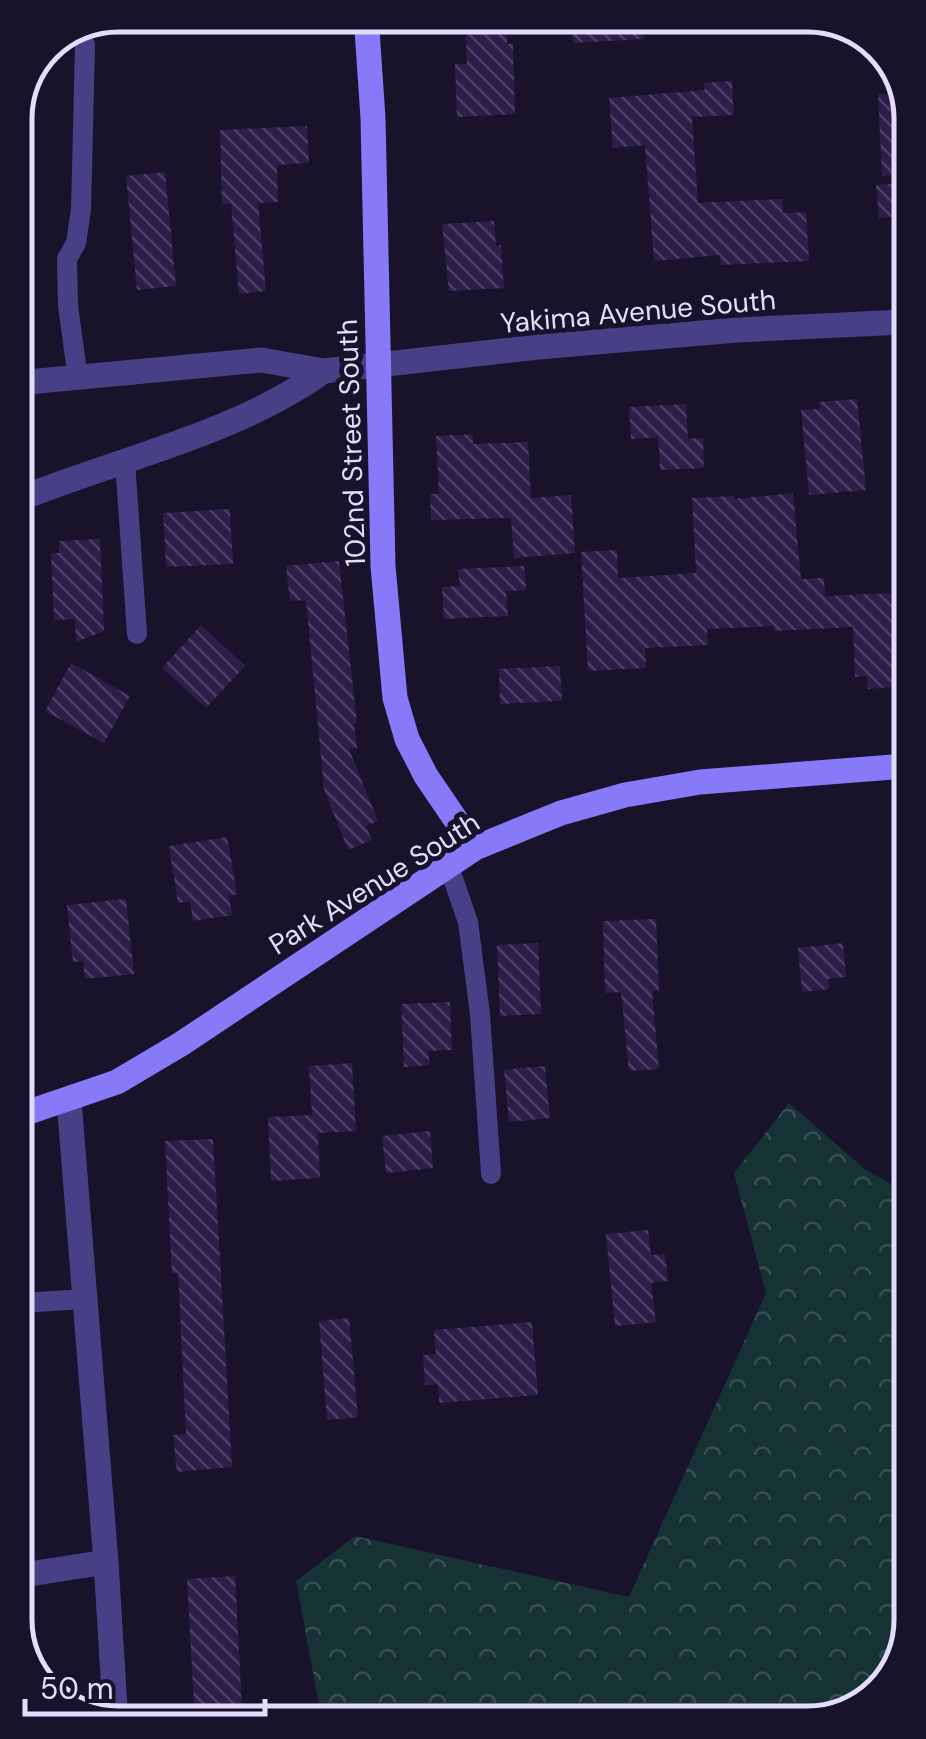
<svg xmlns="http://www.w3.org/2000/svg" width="926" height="1739" viewBox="0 0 926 1739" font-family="'DM Sans',sans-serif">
<defs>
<pattern id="forest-crowns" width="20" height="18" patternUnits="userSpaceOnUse" patternTransform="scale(2.5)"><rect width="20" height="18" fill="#163234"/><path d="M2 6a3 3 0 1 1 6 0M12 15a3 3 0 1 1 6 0" fill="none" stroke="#384f52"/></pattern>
<pattern id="building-back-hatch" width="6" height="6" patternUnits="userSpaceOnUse" patternTransform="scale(2.5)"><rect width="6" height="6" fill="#2b1f4a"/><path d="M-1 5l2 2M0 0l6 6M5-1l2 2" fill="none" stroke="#4a3f65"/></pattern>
</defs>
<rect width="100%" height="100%" fill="#18122a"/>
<path fill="url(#forest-crowns)" d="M789,1103L866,1170L909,1194L911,1627L893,1678L848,1716L322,1721L296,1581L355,1536L629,1597L766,1293L734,1173Z"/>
<path fill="url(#building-back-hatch)" d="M506,15L507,44H513L515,114L457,117L455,64H467L465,17Z
M571,15H643L644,39L573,43Z
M732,81L734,115L692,117L698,203L782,199L783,213L806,212L809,261L721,265L720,255L654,261L645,145L613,148L609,98L705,90L704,83Z
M903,93V175L882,176L878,94Z
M307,126L309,163L277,165L278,202L258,203L266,291L239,294L231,204H222L220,130Z
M165,172L176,286L137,290L126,176Z
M903,183L904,216L879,218L876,185Z
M494,221L496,246L501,245L504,288L449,291L442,224Z
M857,399L866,490L809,495L801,410L820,409L819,402Z
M686,404L688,439L703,438L704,468L660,470L658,437L631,439L629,407Z
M473,434V444L528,442L531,498L571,495L575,553L514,558L511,518L431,520L430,494H439L436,436Z
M793,493L801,579L824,578L825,596L896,593L897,622L906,621V652L904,675H892L893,687L868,689L867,676L855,677L853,627L774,631V626L707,629L708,645L645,648L646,668L588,671L581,552L617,550L618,578L696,573L692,498L734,496V499Z
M230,509L233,564L166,567L163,513Z
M100,539L104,631L76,642L75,619L54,620L51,553H59V541Z
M339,561L357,723L354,724L357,748L349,749L378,821L366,826L372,840L348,850L324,789L306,600L290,601L286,566Z
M524,566L526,590L506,591L508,616L444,619L442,587L460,586L458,569Z
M201,625L245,666L206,708L162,668Z
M71,663L130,696L104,743L45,711Z
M560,666L562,701L500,704L499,669Z
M227,837L237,894L229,896L232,915L193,921L190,901L178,903L169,846Z
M126,899L134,974L85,979L83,961L73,962L67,905Z
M656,919L659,991H652L659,1069L629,1071L621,992L605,993L603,921Z
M538,943L541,1014L500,1016L497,945Z
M843,943L846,977L828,979L829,989L802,992L798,948Z
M450,1002L452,1050L428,1051L430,1065L404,1067L401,1004Z
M352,1063L356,1131L318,1133L320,1178L271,1181L268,1117L312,1115L309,1066Z
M545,1066L550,1118L509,1122L504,1070Z
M430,1131L433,1168L386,1173L382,1136Z
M213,1139L232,1467L177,1472L173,1435L186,1434L178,1273L172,1274L165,1141Z
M648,1230L651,1255L665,1254L668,1281L651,1283L656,1322L615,1326L606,1234Z
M349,1318L358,1417L327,1420L319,1321Z
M532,1322L538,1395L439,1403L438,1384L425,1385L423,1355L436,1354L434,1330Z
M235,1576L242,1707L247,1722L195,1723L187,1579Z"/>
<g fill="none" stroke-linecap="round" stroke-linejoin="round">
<path stroke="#484086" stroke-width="20" d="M78,379L68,306L67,259L76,243L81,210L85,45
M125,461L137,634
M449,867L468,922L480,1014L491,1174
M21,1303L85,1299"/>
<path stroke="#484086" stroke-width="25" d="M17,383L261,360L324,371L538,347L737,330L904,322
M17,500C120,458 232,436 324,371
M69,1100L106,1562L116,1724
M23,1575L106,1562"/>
<path stroke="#8779f8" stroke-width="25" d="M366,15L373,118L383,566L395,698L407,739L426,776L475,848
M20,1115L117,1082L181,1044L475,848L561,813L625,795L700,782L906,766"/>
</g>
<g text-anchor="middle" stroke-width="10" stroke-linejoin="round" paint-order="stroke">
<g font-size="28" fill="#e3ddfd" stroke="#18122a">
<text transform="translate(638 311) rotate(-5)" y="10">Yakima Avenue South</text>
<text transform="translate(351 443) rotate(-92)" y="10">102nd Street South</text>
<text transform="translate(374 883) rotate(-32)" y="10">Park Avenue South</text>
</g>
</g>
<path d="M0 0H926V1739H0ZM118 32H808A86 86 0 0 1 894 118V1620A86 86 0 0 1 808 1706H118A86 86 0 0 1 32 1620V118A86 86 0 0 1 118 32Z" fill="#18122a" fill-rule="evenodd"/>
<path fill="none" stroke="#e3ddfd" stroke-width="5" d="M118 32H808A86 86 0 0 1 894 118V1620A86 86 0 0 1 808 1706H118A86 86 0 0 1 32 1620V118A86 86 0 0 1 118 32Z"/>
<path d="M25 1699v15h240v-15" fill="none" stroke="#e3ddfd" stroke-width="5"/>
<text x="40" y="1699" font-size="30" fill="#e3ddfd" stroke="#18122a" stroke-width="8" paint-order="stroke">50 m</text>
</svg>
